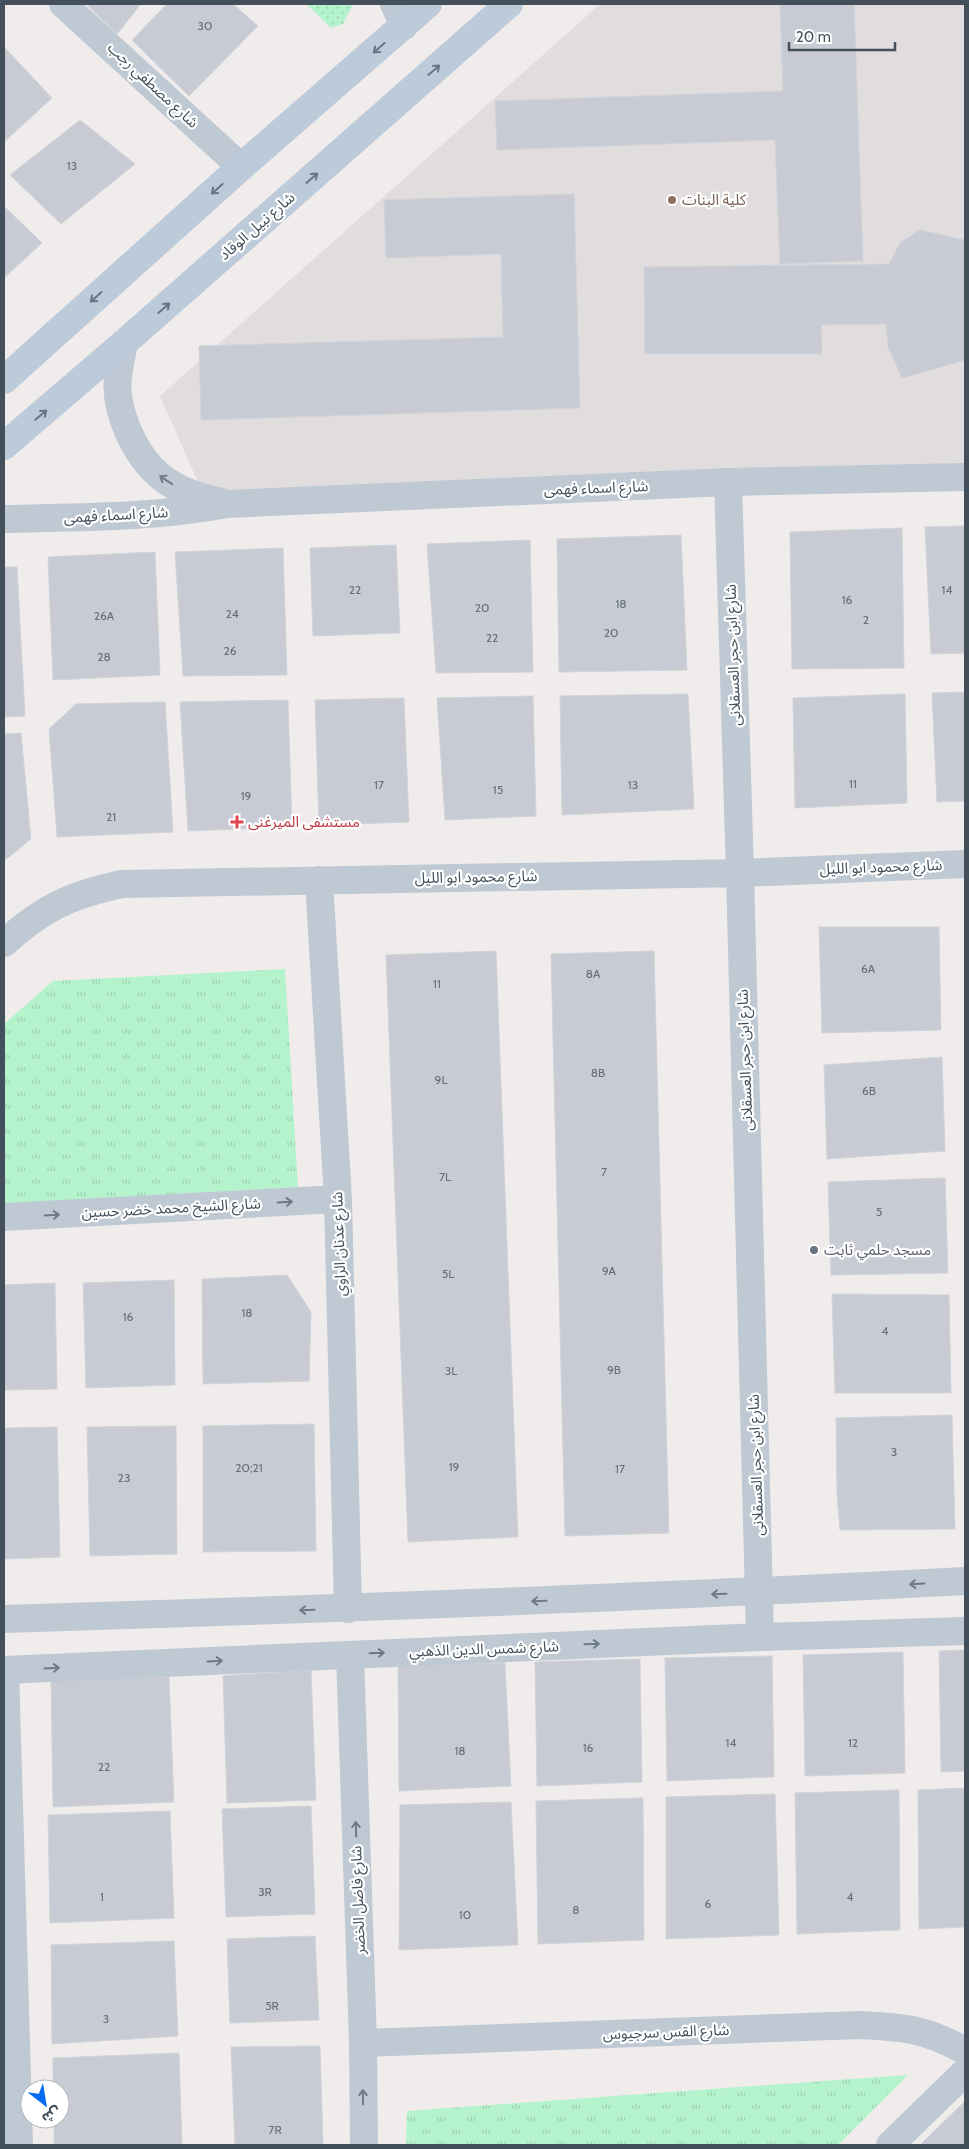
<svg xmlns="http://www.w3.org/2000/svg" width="969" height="2149" viewBox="0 0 969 2149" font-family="Cabin,'Noto Sans Arabic',sans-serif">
<defs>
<pattern id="grass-tufts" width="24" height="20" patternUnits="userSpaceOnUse" patternTransform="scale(1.25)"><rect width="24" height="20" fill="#b5f3cd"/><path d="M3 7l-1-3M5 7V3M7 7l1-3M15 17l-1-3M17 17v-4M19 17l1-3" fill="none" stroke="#9dd2b2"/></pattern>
<pattern id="park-dots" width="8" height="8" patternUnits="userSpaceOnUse" patternTransform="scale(1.25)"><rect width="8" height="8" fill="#b5f3cd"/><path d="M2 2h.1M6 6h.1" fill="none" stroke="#9dd2b2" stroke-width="1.8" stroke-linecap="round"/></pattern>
</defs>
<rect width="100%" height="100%" fill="#f0ecec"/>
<path fill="#e1ddde" d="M600,4H965V478L214,518L160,396Z"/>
<path fill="url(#grass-tufts)" d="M285,969L298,1187L4,1204V1024L53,981Z
M908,2075L838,2145H406L407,2111Z"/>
<path fill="url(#park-dots)" d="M306,4H353L343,24L331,28Z"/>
<path fill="#c8cbd3" stroke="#d0d3d9" d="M86,4H141L117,34Z
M167,4H233L258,26L189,96L132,40Z
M780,4H854L863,261L780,264L775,140L497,150L495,101L783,91Z
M4,47L52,98L4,142Z
M80,120L135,164L61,224L10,175Z
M574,194L580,408L201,420L199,346L503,337L501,254L386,258L384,200Z
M4,206L42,243L4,278Z
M920,230L965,240V360L902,378L888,347L886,324L821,325L822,354H645L644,267L889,264L900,243Z
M965,526V653L931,654L925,527Z
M902,528L904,668L792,669L790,532Z
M681,535L687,670L559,672L557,539Z
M530,540L533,672L436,673L427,544Z
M396,545L400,633L313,636L310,548Z
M283,548L287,675L183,676L175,552Z
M155,552L160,675L53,680L48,557Z
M4,567H17L25,716L4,717Z
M965,692V801L937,802L932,693Z
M688,694L694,809L562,815L560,696Z
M905,694L907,803L795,808L793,698Z
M533,696L536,816L445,820L437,698Z
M404,698L409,822L319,825L315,700Z
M288,700L292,827L188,831L180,702Z
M165,702L173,832L57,837L49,729L76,704Z
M21,733L31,839L4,861V734Z
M819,927H939L941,1030L822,1033Z
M496,951L518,1537L408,1542L386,955Z
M654,951L669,1533L565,1536L551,954Z
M942,1057L945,1151L827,1159L824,1065Z
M945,1178L948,1273L831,1275L828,1182Z
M287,1275L311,1312L309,1381L203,1384L202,1279Z
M174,1280L175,1385L86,1388L83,1283Z
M55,1283L57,1389L4,1390V1285Z
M832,1294L949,1295L951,1393H835Z
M952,1415L955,1529L840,1530L837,1495L836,1418Z
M314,1424L316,1551L203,1552V1426Z
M176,1426L177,1554L90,1556L87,1427Z
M57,1427L60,1557L4,1559V1428Z
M965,1650V1771L941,1772L939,1651Z
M903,1652L905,1773L805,1776L803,1655Z
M772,1656L774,1777L667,1781L665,1658Z
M640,1659L642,1782L537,1786L535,1662Z
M505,1663L511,1786L399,1791L398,1665Z
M311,1670L316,1800L227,1803L223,1676Z
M169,1677L174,1802L53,1807L51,1680Z
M965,1788V1927L919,1929L918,1790Z
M899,1790L900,1930L797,1934L795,1793Z
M775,1794L779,1935L666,1939V1797Z
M643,1798L644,1940L538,1944L536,1801Z
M511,1802L518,1945L399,1950L400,1805Z
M311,1806L315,1914L226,1917L222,1809Z
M170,1811L174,1918L50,1923L48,1815Z
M315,1936L319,2020L230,2023L227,1939Z
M174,1941L178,2036L52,2044L51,1945Z
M320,2046L323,2145H235L231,2047Z
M179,2053L182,2145H54V2119H60V2089H53V2058Z
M965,2101V2145H921V2144Z"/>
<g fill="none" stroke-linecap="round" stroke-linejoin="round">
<path stroke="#bec9d4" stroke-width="28" d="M63,4L241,167
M394,4L404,26
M124,343C122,355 119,366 118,377C114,410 135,456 161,477C179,491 199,497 221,502
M728,482L740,873L760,1637
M4,519C79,517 153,518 227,504L728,482L965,477
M319,880L338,1199L348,1609
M4,943C43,908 70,895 122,884L740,873L965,864
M4,1217L338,1199
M4,1619C324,1609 645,1598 965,1581
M350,1655L363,2043L364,2145
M4,1670L760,1637L965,1631
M5,1670L19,2145
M363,2043L860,2025C903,2027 927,2029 965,2051
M890,2145L965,2072"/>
<path stroke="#bdcad9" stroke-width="28" d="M4,380L241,167L428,4
M4,446L124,343L509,4"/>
</g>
<defs><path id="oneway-shaft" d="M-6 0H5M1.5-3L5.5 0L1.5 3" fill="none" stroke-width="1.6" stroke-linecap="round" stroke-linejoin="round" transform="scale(1.25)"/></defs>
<g stroke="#687582">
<use href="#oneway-shaft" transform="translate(379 48) rotate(139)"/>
<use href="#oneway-shaft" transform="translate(434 70) rotate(-41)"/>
<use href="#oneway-shaft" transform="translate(312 178) rotate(-41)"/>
<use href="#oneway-shaft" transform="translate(217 189) rotate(138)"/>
<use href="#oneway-shaft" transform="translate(96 297) rotate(138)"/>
<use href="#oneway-shaft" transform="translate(164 308) rotate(-41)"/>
<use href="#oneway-shaft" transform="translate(41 415) rotate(-40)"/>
</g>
<g stroke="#6e7a86">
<use href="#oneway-shaft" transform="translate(166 480) rotate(-147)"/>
<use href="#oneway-shaft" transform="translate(285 1202) rotate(-3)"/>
<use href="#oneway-shaft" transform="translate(52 1215) rotate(-3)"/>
<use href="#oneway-shaft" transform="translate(917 1584) rotate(177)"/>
<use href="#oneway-shaft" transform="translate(719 1594) rotate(178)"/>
<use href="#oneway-shaft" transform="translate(539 1601) rotate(178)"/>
<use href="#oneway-shaft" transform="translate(307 1610) rotate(178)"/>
<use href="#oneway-shaft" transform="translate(592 1644) rotate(-2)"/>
<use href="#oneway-shaft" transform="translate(377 1653) rotate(-2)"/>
<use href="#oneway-shaft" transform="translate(215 1661) rotate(-3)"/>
<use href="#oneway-shaft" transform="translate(52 1668) rotate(-3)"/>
<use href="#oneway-shaft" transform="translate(356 1829) rotate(-92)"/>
<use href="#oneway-shaft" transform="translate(363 2097) rotate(-91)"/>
</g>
<circle fill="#8d6e63" stroke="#fff" stroke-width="2" cx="672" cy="200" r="5"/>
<path fill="#e0444e" stroke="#fff" stroke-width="2" d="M234.5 814.5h5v5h5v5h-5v5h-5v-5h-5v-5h5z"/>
<circle fill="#6b7280" stroke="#fff" stroke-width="2" cx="814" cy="1250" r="5"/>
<g text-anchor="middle" stroke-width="4.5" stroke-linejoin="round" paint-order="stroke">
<g font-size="12" fill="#646f7a">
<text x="205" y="30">30</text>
<text x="72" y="170">13</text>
<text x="355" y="594">22</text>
<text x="947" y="594">14</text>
<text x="847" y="604">16</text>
<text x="621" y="608">18</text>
<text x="482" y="612">20</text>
<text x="232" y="618">24</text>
<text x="104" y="620">26A</text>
<text x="866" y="624">2</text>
<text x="611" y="637">20</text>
<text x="492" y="642">22</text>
<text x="230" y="655">26</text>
<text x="104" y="661">28</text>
<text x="853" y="788">11</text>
<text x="379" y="789">17</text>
<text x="633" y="789">13</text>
<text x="498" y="794">15</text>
<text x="246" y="800">19</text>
<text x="111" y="821">21</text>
<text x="868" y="973">6A</text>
<text x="593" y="978">8A</text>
<text x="437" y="988">11</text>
<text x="598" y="1077">8B</text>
<text x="441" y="1084">9L</text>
<text x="869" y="1095">6B</text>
<text x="604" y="1176">7</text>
<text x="445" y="1181">7L</text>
<text x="879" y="1216">5</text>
<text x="609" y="1275">9A</text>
<text x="448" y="1278">5L</text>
<text x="247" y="1317">18</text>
<text x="128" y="1321">16</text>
<text x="885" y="1335">4</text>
<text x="614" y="1374">9B</text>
<text x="451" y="1375">3L</text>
<text x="894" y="1456">3</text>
<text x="454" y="1471">19</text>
<text x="249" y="1472">20;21</text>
<text x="620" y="1473">17</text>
<text x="124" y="1482">23</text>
<text x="731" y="1747">14</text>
<text x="853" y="1747">12</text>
<text x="588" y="1752">16</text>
<text x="460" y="1755">18</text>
<text x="104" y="1771">22</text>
<text x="265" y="1896">3R</text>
<text x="102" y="1901">1</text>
<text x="850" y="1901">4</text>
<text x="708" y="1908">6</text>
<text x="576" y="1914">8</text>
<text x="465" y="1919">10</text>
<text x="272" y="2010">5R</text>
<text x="106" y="2023">3</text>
<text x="275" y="2134">7R</text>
</g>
<g font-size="15" fill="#43505c" stroke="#fff">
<text transform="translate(153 85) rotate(43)" y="5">شارع مصطفي رجب</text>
<text transform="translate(257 226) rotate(-41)" y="5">شارع نبيل الوقاد</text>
<text transform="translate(596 488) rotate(-2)" y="5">شارع اسماء فهمى</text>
<text transform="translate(116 515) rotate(-3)" y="5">شارع اسماء فهمى</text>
<text transform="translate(733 655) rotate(-92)" y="5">شارع ابن حجر العسقلانى</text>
<text transform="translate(881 867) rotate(-2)" y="5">شارع محمود ابو الليل</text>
<text transform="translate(476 877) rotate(-1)" y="5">شارع محمود ابو الليل</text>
<text transform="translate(745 1060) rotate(-92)" y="5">شارع ابن حجر العسقلانى</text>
<text transform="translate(171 1208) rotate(-3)" y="5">شارع الشيخ محمد خضر حسين</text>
<text transform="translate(339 1244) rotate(-92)" y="5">شارع عدنان الراوي</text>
<text transform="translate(756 1465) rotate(-92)" y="5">شارع ابن حجر العسقلانى</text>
<text transform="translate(484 1649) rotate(-2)" y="5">شارع شمس الدين الذهبي</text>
<text transform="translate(358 1900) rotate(-92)" y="5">شارع فاضل الخضر</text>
<text transform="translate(666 2032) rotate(-2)" y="5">شارع القس سرجيوس</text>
</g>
<g font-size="15" fill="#785e54" stroke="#fff" text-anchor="start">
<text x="682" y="205">كلية البنات</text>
</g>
<g font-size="15" fill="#be3a42" stroke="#fff" text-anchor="start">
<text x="248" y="827">مستشفى الميرغنى</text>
</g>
<g font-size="15" fill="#5b616d" stroke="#fff" text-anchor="start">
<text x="824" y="1255">مسجد حلمي ثابت</text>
</g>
</g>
<rect width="969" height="2149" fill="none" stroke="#43505c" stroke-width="10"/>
<g transform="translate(45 2104) rotate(149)"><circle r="24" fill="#ffffff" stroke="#b4b9be"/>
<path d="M0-4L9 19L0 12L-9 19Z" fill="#056bf1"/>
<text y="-8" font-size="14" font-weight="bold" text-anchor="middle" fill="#43505c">ش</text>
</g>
<path d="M789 42v8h106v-8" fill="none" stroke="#43505c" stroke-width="2.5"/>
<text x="796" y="42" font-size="15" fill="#43505c" stroke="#ffffff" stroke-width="4" paint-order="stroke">20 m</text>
</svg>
